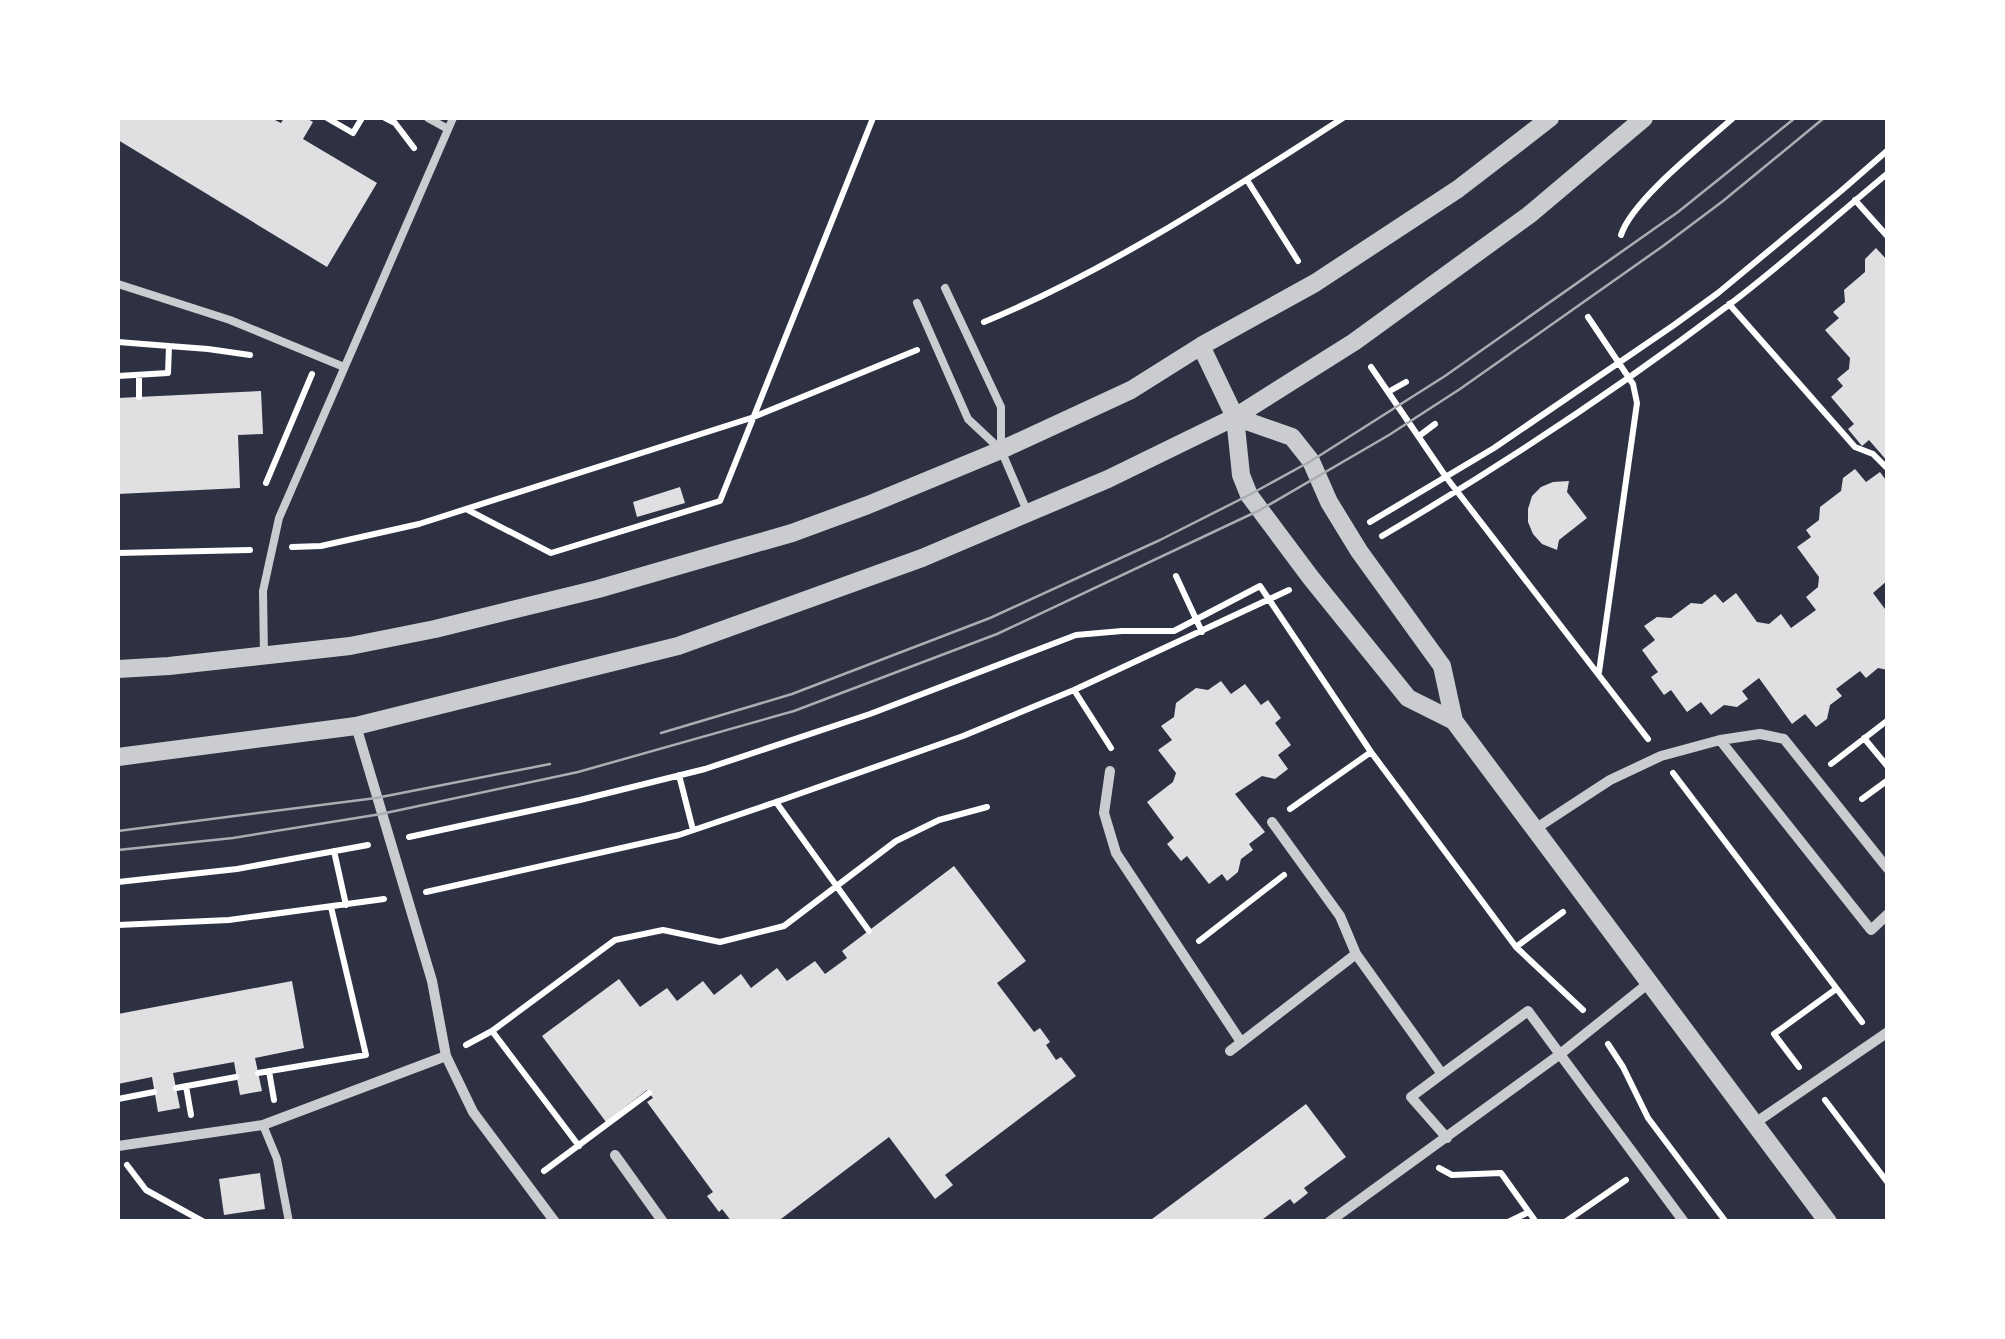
<svg xmlns="http://www.w3.org/2000/svg" width="2005" height="1339" viewBox="0 0 2005 1339" font-family="'Noto Sans',sans-serif">
<rect width="100%" height="100%" fill="#2d3142"/>
<path fill="#e0e0e3" d="M118,118H271L281,123L284,118H306L313,122L303,139L377,183L327,267L118,140Z
M1876,248L1888,261V462L1869,440L1862,446L1848,429L1854,424L1831,397L1843,386L1837,379L1849,369L1850,358L1825,330L1839,318L1833,312L1845,302L1844,290L1865,272V259Z
M261,391L263,434L238,435L240,488L118,494V398Z
M1855,469L1866,482L1880,472L1888,483V580L1873,593L1888,613V670L1878,668L1866,678L1860,671L1836,689L1842,696L1830,705L1827,719L1816,727L1805,714L1792,724L1759,678L1742,691L1748,699L1737,707L1724,705L1711,715L1701,702L1687,712L1671,690L1664,695L1651,677L1658,672L1642,650L1655,640L1644,626L1657,617L1671,618L1691,603L1702,604L1715,594L1723,603L1736,593L1757,622L1769,624L1781,614L1791,628L1816,610L1806,597L1818,587L1819,577L1797,547L1811,537L1806,530L1819,520L1820,507L1841,491L1843,478Z
M1569,481L1567,492L1587,518L1559,540L1557,550L1542,544L1533,534L1528,522V509L1532,496L1541,487L1553,482Z
M680,487L685,503L637,517L633,502Z
M1221,681L1231,694L1245,684L1261,705L1268,700L1281,718L1275,723L1291,745L1278,755L1288,769L1275,779L1262,776L1235,794L1265,832L1249,844L1253,850L1241,859L1238,872L1227,881L1222,874L1209,884L1187,856L1181,861L1167,844L1174,838L1147,802L1173,782L1176,773L1158,750L1172,740L1161,726L1174,717L1176,703L1196,688L1208,690Z
M954,866L1026,961L997,983L1034,1032L1040,1028L1050,1042L1046,1045L1056,1060L1061,1057L1076,1076L945,1175L953,1185L935,1199L889,1137L777,1222H732L722,1209L719,1212L707,1196L713,1192L647,1102L653,1098L647,1090L606,1122L542,1036L619,979L640,1007L667,988L677,1001L703,981L714,995L741,974L751,988L777,968L787,981L815,961L825,974L847,958L842,951Z
M292,981L304,1048L255,1058L262,1091L240,1095L234,1062L173,1073L180,1108L158,1112L152,1077L118,1084V1014Z
M1306,1104L1346,1157L1304,1188L1308,1193L1294,1204L1290,1199L1259,1222H1148Z
M260,1173L265,1209L224,1215L219,1179Z"/>
<g fill="none" stroke-linecap="round" stroke-linejoin="round">
<path stroke="#fff" stroke-width="6" d="M327,118L353,133L362,118
M385,118L395,123L414,148
M1247,180L1298,261
M1855,200L1888,237
M1621,235C1632,200 1704,144 1733,118
M1729,304L1855,447L1873,454L1888,469
M1588,317L1633,384L1637,403L1599,672
M984,322C1110,270 1229,191 1343,118
M118,342L169,346
M1371,367L1446,477L1648,739
M139,375V397
M118,376L168,373L169,346L208,349L250,355
M1388,392L1406,382
M1419,436L1435,424
M266,483L312,374
M468,510L551,553L720,501L873,118
M1370,522L1494,448L1674,325L1718,293L1841,191L1888,150
M1382,536C1501,466 1619,388 1730,304C1784,263 1835,217 1888,173
M292,547L321,546L419,524L751,418L917,350
M118,553L250,550
M1176,576L1202,632
M1074,690L1111,748
M1864,738L1888,767
M1831,764L1888,720
M1673,773L1862,1022
M679,775L693,830
M1862,799L1888,780
M776,802L869,931
M1290,809L1371,752
M409,837L580,800L705,769L870,714L1076,635L1122,631H1174L1260,586L1371,752L1516,947L1583,1010
M334,851L346,905
M118,882L237,869L368,845
M426,892L679,835L776,802L963,736L1074,690L1289,590
M118,925L229,920L384,899
M1199,941L1284,875
M1516,947L1563,912
M492,1031L579,1146
M1608,1044L1623,1067L1648,1118L1726,1222
M466,1045L492,1031L615,940L663,930L720,942L784,926L896,841L939,820L987,807
M1799,1067L1774,1034L1836,989
M269,1071L274,1100
M258,1073L366,1055L331,907
M186,1086L191,1115
M176,1088L236,1077
M118,1099L154,1092
M1825,1100L1888,1183
M127,1165L146,1190L204,1222
M1439,1168L1452,1175L1501,1173L1536,1222
M544,1171L649,1093
M1508,1222L1529,1212
M1565,1222L1626,1180"/>
<path stroke="#caccd0" stroke-width="8" d="M428,118L448,129
M118,284L230,320L344,367
M945,288L1001,407V450L1027,511
M917,303L968,419L1001,450
M264,656L263,591L279,518L453,118
M263,1125L277,1159L289,1222"/>
<path stroke="#caccd0" stroke-width="10" d="M356,726L432,981L446,1056L473,1112L555,1222
M1720,740L1760,734L1784,739L1888,869
M1110,771L1104,813L1116,853L1241,1042
M1272,822L1340,916L1356,954
M1535,829L1610,780L1661,756L1720,740L1871,930L1888,914
M1230,1051L1356,954L1442,1074L1411,1097L1447,1138
M1442,1074L1528,1011L1684,1222
M1755,1123L1888,1032
M118,1146L263,1125L446,1056
M615,1155L663,1222
M1329,1222L1559,1055L1650,982"/>
<path stroke="#caccd0" stroke-width="18" d="M1201,346L1235,417L1241,475L1249,495L1311,578L1408,698L1454,721
M1235,417L1292,437L1311,461L1329,502L1359,551L1442,666L1454,721L1828,1222
M118,669L169,666L350,646L435,629L598,589L736,549L792,533L868,505L1001,450L1131,390L1201,346L1315,283L1458,189L1550,118
M118,757L356,726L678,646L922,558L1108,479L1235,417L1354,342L1529,215L1644,118"/>
<path stroke="#abadb3" stroke-width="2.5" d="M661,733L792,694L990,618L1160,540L1249,495L1311,461L1445,376L1678,212L1795,118
M118,831L376,798L550,764
M118,850L233,838L381,814L578,772L794,711L997,634L1260,510L1389,435L1460,389L1663,246L1723,201L1824,118"/>
</g>
<rect width="2005" height="1339" fill="none" stroke="#ffffff" stroke-width="240"/>
</svg>
